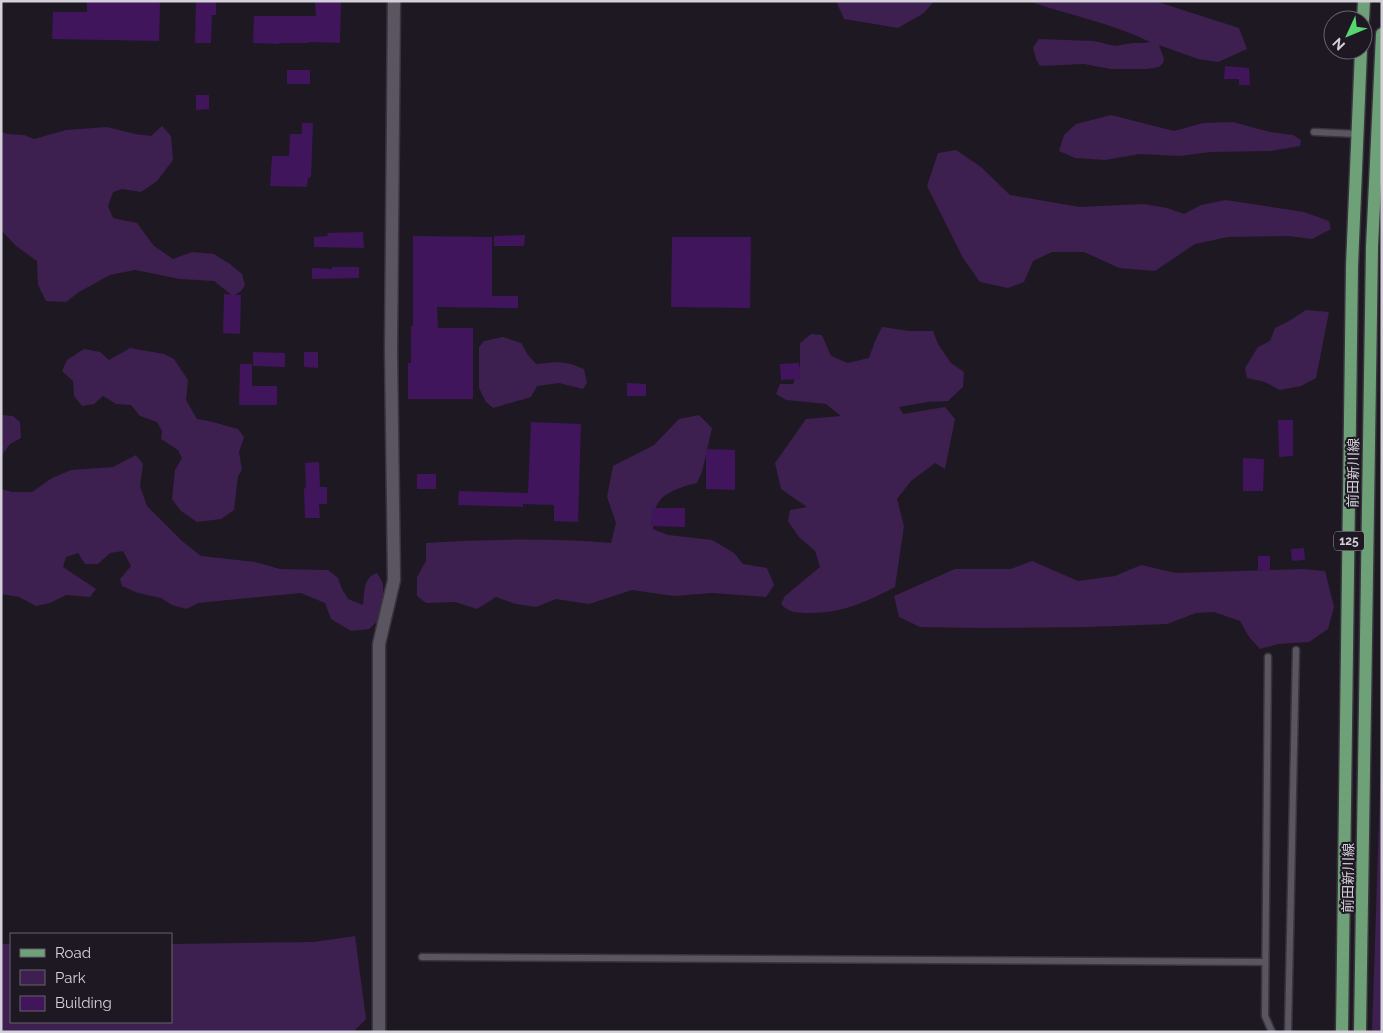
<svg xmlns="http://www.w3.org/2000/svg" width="1383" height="1033" viewBox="0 0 1383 1033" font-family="Raleway,'Noto Sans JP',sans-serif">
<rect width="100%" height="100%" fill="#1e1823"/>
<path fill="#3d1f50" d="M836,1H934L924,13L898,28L844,19Z
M1028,1H1155L1239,28L1247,49L1218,62L1198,59L1159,45L1164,59L1163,63L1159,67L1147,69H1111L1084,64L1040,66L1036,59L1033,47L1039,39L1094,41L1115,46L1133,43H1145L1150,42C1111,23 1069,15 1028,1Z
M1111,115L1174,131L1203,123L1233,122L1270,132L1293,135L1301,140L1300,146L1271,151L1210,152L1180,156L1140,154L1105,160L1075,158L1059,151L1064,135L1076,124Z
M162,126L171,136L173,160L157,181L141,192L122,189L113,192L108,206L113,218L137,223L154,246L173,259L192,252L214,254L230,264L242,274L245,285L241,291L233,296L214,281L180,279L135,270L110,275L79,292L66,302L46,301L38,285L37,261L16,246L2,231L1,228V132L8,134L24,135L34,139L66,130L107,127L135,134L151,136Z
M956,150L981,167L1010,195L1080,207L1144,204L1167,208L1184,214L1201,205L1226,200L1304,212L1329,221L1331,229L1312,239L1288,236L1228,237L1195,244L1155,271L1119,268L1084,252H1052L1033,261L1024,282L1008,288L980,282L963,258L927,186L938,153Z
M1306,310L1329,312L1316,378L1301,386L1280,390L1265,382L1247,378L1245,368L1258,347L1270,341L1275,328L1289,321Z
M882,327L909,331H933L938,344L951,363L964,372L963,387L948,401L928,402L899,407L903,414L945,407L955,419L945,469L935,463L911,481L897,499L904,526L895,587C866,602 843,613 810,613C798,613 789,613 781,604L785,596L820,567L815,551L799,537L788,521L790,510L807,507L781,489L775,463L806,419L841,416L826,404L786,400L776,394L780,384H793L800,366V343L811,334L822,335L831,356L848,363L869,358L875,341Z
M503,337L521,343L528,355L536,364L557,362L571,364L584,369L587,383L583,389L559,383L537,386L531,397L493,408L486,402L479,388V347L484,341Z
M130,348L164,354L174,359L188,380L186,400L197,419L209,421L238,429L244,437L239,452L242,470L238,476L234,510L221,519L197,522L181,511L172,499L175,470L182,458L178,450L161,439L162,431L157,422L140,416L131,405L116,404L103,396L94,404L82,406L74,396L73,381L62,371L67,360L84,349L100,352L109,360Z
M1,415L13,416L20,422L21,438L10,444L1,456Z
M699,415L712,428L702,472L697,483C681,487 661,492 655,509C653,515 654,523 653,529L668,535L712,540L734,553L743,564L767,568L774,585L766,597L712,593L674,596L632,590L589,604L556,599L536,607L516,604L496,597L477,609L455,602L426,603L417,596V577L426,561V543C487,539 549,538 611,543L616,523L607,497L613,466L654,445L679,419Z
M136,455L143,464L140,486L147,506L182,541L201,556L255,562L280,569L328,570L338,578L342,589L348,599L363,605C365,593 362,578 377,573L383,583V595L378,621L369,629L351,631L331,619L325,603L301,593L198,603L187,609L172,605L161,598L138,593L122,586L120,579L131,566L123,551L110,553L98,564H85L78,553L66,557L63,567L96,589L90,597L66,595L50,603L36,606L19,597L1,594V489L12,492H32L52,478L71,470L113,467Z
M1032,561L1078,581L1115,576L1141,565L1176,573L1303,569L1325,571L1334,607L1328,629L1309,642L1278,644L1260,649L1249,637L1240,621L1214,612L1196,613L1167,624L1089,627L981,628L920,627L899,617L894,596L955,569H1011Z
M1382,729V1032H1372Z
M355,936L366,1019L353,1032H1V944H11V1022H171V944L314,942Z"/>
<path fill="#41155b" d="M87,1H160L159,41L52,39L53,12H87Z
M196,1H216V15H212L211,43H195Z
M315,1H341L340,43L309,42V43H279V44L253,43L254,16H316Z
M1225,66L1249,68L1250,85H1239V79H1224Z
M287,70H310V84H287Z
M196,95H209V109L196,110Z
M302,123H313L311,177L308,178L307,187L270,186L272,156H289L290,134H302Z
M363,232L364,248L314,247V237L328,236L327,233Z
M525,235L524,246H494V236Z
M413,236L492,237V296H518V308L437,307L438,328H473V399H408V363H411V326H413Z
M672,237H751L750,308L671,307Z
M332,267H359V278L312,279V268L332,269Z
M224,294L241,295L240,334L223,333Z
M253,352L285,353V367L253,366Z
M304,352H318V368L304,367Z
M799,363L800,379L781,380L780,364Z
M240,364H252V386H277V405H239Z
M627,383L646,384V396H627Z
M1278,420H1293V456L1279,457Z
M531,422L581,424L578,522L554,521V505L523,504V507L458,505L459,491L528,493Z
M706,449L735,450V490L706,489Z
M1243,458L1264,459L1263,491H1243Z
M319,462L320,487H327V504H319L320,518H305L304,488H306L305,463Z
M417,474H436V489H417Z
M652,508H685V527L651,526Z
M1304,548L1305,560L1292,561L1291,549Z
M1258,556H1270V570H1258Z"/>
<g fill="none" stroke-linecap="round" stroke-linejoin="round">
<defs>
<path id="lane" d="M1314,132L1358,134
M1268,657L1265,1016L1272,1032
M422,957L1265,962
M1288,1032L1296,650"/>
<path id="street" d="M379,1032V644L394,580L391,350L394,1"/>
<path id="primary" d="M1363,20L1364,1
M1342,1032L1352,266L1361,50
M1360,1032L1372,247L1382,34"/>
</defs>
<use href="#lane" stroke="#39353d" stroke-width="9"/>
<use href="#street" stroke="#39353d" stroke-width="15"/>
<use href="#primary" stroke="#39353d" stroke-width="15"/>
<use href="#lane" stroke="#5b5461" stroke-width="6"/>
<use href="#street" stroke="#5b5461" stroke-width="12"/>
<use href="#primary" stroke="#6fa179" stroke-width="12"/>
</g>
<g text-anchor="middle" stroke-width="4" stroke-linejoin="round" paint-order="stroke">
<rect fill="#1e1823" stroke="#9e9aa2" stroke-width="1" x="1334" y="531.5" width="30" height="19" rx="4"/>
<g font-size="12" font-weight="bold" fill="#d5d1d9">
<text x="1349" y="545">125</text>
</g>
<g font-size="14" fill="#d5d1d9" stroke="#1e1823">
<text transform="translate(1353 473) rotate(-89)" y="5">前田新川線</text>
<text transform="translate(1348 878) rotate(-89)" y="5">前田新川線</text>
</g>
</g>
<rect width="1383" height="1033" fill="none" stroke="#d5d1d9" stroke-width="5"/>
<rect x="10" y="933" width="162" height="90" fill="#1e1823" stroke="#67626c"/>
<rect x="20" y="949" width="25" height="8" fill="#6fa179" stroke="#67626c"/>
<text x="55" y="958" font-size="15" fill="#d5d1d9">Road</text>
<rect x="20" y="970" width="25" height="15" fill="#3d1f50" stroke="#67626c"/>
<text x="55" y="983" font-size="15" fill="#d5d1d9">Park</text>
<rect x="20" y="996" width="25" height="15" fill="#41155b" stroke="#67626c"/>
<text x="55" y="1008" font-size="15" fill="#d5d1d9">Building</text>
<g transform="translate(1348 35) rotate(226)"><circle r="24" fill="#1e1823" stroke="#67626c"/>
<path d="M0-4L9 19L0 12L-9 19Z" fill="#57d570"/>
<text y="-8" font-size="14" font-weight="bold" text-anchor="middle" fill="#d5d1d9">N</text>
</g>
</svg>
